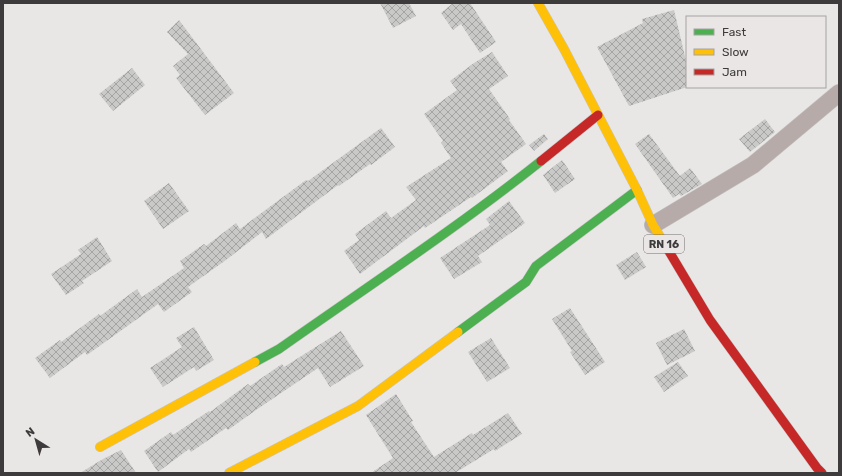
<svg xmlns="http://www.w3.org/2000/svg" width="842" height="476" viewBox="0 0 842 476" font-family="Rubik,sans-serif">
<defs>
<pattern id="building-cross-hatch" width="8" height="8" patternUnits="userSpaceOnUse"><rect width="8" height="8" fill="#c9c9c8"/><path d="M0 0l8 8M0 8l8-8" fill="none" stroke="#a4a4a4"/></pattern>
</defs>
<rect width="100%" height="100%" fill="#e9e7e6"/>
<path fill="url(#building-cross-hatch)" d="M380,3H409L416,16L393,28Z
M453,3H470L496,42L480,53L461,24L453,30L441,13Z
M674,10L687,65V87L629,106L597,47L643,23L642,19Z
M179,20L234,93L205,115L176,78L180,75L173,66L188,54L167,32Z
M492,52L508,76L489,89L510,119L509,120L526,144L501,162L508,171L472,198L471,197L425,228L424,226L360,274L344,251L359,240L355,234L386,211L391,218L416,200L406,187L451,158L441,143L443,141L424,114L457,90L450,81L474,63Z
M132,68L145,85L113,111L99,94Z
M765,119L775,132L750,152L739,139Z
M381,128L395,147L371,165L370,164L339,186L338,185L266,239L262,232L226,260L188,287L192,292L164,312L158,304L87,355L85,352L50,378L35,358L60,340L61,342L99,314L100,316L137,289L142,297L184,268L180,261L204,244L206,246L236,223L240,229L306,180L308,181Z
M544,134L548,139L534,151L529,145Z
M649,134L680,176L690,168L702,184L681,196L679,194L673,198L635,144Z
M562,160L575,179L555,193L543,175Z
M169,183L189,211L163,229L144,201Z
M509,201L525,223L478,256L482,262L454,279L440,258L490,225L486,219Z
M97,237L112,261L82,281L84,283L66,295L51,274L81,254L78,250Z
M637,252L646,267L625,280L616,265Z
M570,308L605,362L585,375L570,352L572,351L552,319Z
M194,327L214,360L196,371L194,367L163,387L150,368L182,347L176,338Z
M684,329L695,351L667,365L656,343Z
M341,331L364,366L330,387L318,368L256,410L228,430L226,428L191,452L189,449L158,472L144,451L171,432L173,435L209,411L210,412L248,384L250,386L282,364L284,367Z
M491,338L510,368L487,382L468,352Z
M678,362L688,376L664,392L654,377Z
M396,394L413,421L411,422L434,457L472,433L473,435L508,413L522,434L495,451L494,449L455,473H371L393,458L366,415Z
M121,450L136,473H80L103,459Z"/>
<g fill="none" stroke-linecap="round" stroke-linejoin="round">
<defs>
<path id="street" d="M653,225L753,165L839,93"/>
<path id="fast" d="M458,332L526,282L536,266L637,190
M255,362L279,349C367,287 457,228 541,161"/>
<path id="slow" d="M538,3L564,49L637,190L653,225L667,248
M100,447L255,362
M229,473L358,406L458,332"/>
<path id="jam" d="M541,161L598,115
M667,248L710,320L817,468L822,473"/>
</defs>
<use href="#street" stroke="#c6c5c5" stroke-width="18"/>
<use href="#fast" stroke="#c6c5c5" stroke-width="10"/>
<use href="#slow" stroke="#c6c5c5" stroke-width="10"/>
<use href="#jam" stroke="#c6c5c5" stroke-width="10"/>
<use href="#street" stroke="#b6aba8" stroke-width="17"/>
<use href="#fast" stroke="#4caf50" stroke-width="9"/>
<use href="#slow" stroke="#ffc107" stroke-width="9"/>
<use href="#jam" stroke="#c62828" stroke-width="9"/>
</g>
<g text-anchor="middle" stroke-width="4" stroke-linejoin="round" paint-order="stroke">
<rect fill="#eae6e5" stroke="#716e6e" stroke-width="1" x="644" y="235" width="40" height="18" rx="3"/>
<g font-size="11" font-weight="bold" fill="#3d3b3b">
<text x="664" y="248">RN 16</text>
</g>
</g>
<rect width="842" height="476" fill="none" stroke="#3d3b3b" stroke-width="8"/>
<rect x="686" y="16" width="140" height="72" fill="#eae6e5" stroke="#a5a2a1"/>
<rect x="694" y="29" width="20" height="6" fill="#4caf50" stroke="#a5a2a1"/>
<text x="722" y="36" font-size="12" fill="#3d3b3b">Fast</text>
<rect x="694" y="49" width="20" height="6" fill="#ffc107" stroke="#a5a2a1"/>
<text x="722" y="56" font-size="12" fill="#3d3b3b">Slow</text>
<rect x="694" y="69" width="20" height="6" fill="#c62828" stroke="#a5a2a1"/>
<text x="722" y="76" font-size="12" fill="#3d3b3b">Jam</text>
<g transform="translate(36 440) rotate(323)" stroke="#eae6e5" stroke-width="3" paint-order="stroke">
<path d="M0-3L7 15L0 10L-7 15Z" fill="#3d3b3b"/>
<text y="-6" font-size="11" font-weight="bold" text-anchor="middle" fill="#3d3b3b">N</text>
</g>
</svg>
